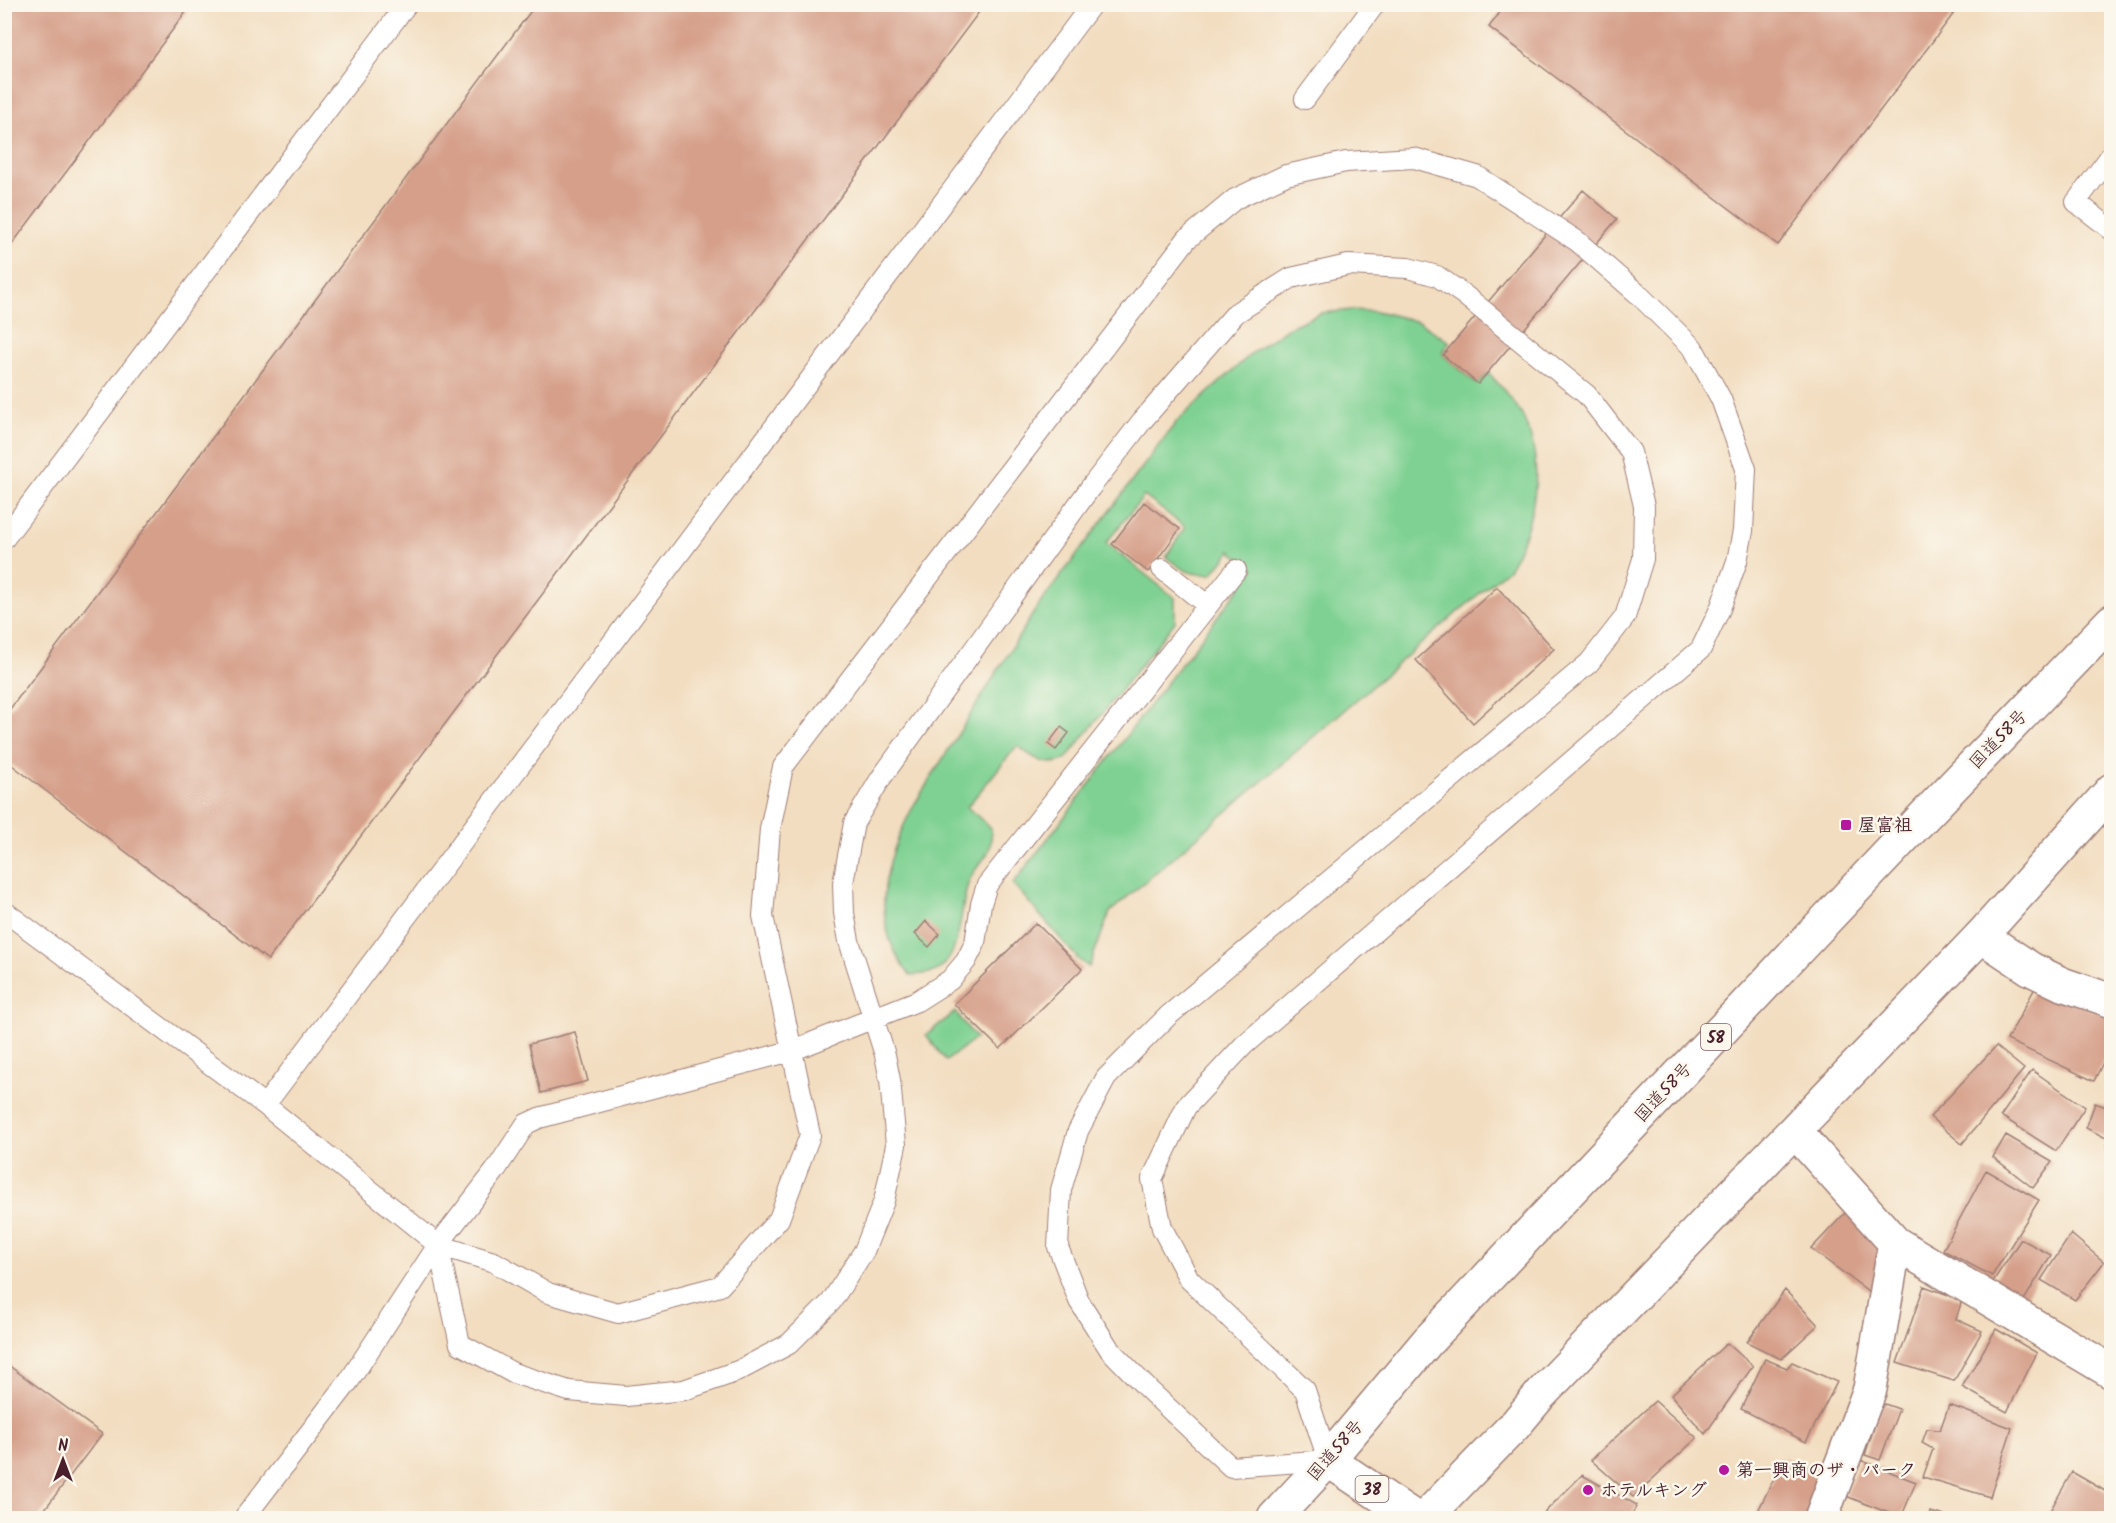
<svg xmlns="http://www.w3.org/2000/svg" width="2116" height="1523" viewBox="0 0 2116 1523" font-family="Kalam,'Klee One',sans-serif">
<rect width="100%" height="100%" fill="#fbf7ec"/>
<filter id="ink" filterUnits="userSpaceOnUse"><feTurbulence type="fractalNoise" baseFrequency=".0167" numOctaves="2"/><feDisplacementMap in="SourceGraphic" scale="12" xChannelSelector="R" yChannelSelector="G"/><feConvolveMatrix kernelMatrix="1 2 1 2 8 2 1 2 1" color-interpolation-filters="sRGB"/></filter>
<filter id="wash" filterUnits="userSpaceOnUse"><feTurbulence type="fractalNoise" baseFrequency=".008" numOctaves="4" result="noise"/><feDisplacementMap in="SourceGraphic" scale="24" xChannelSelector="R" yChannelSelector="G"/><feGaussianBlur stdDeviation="1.35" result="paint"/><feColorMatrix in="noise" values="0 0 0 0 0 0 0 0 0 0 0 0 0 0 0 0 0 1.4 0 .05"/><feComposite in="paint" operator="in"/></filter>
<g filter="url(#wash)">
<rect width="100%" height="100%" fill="#f2ddc0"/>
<path fill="#7fd193" stroke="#64785f" stroke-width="1.5" d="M1352,310L1381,312L1419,322L1450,342L1443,351V355L1477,384L1489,373C1501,388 1515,400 1523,417C1547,465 1534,525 1509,568L1110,912L1089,967L1079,960L1013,884L1254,569L1231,551L1212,574C1191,576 1182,570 1166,557L1185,527L1144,496L1106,543L1175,598V622L1066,759C1045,769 1035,758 1017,746L967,807L991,828C993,860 980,857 969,881C960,905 962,946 944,965C935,975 922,974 910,975C866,922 885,859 914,805L1036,609L1177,421L1251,354L1287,328L1321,313Z
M955,1012L976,1038L946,1061L926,1035Z"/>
<g id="blocks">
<path fill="#d59f89" d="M4,4H192L4,255Z
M536,4H985L268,960L4,759V717Z
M1506,4H1961L1778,245L1489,27Z
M1583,190L1617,219L1478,384L1443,355Z
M1144,502L1180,529L1148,572L1112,544Z
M1497,587L1554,649L1473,723L1416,660Z
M1061,727L1069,733L1056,750L1048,744Z
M926,921L940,934L929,947L915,934Z
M1036,923L1082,969L1000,1049L954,1004Z
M2035,988L2112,1018V1044L2094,1081L2007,1040Z
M575,1032L588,1081L541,1093L529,1044Z
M1996,1046L2024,1069L1962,1144L1930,1117Z
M2032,1070L2085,1107L2056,1151L2001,1116Z
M2095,1103L2112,1109V1148L2107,1147L2108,1139L2086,1128Z
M2006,1135L2052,1162L2033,1188L1993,1157Z
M1986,1170L2039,1200L1992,1276L1943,1250Z
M1846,1212L1886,1244L1875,1296L1811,1249Z
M2071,1234L2104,1262L2075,1300L2041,1280Z
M2021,1239L2051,1255L2023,1302L1990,1286Z
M1924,1286L1962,1300L1956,1319L1982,1331L1954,1381L1897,1363Z
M1785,1290L1818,1325L1781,1359L1747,1342Z
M1996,1329L2037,1353L2007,1412L1962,1387Z
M1727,1343L1753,1366L1705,1434L1671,1395Z
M1765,1359L1787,1368L1792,1362L1837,1382L1806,1442L1741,1409Z
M4,1362L102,1434L38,1518H4Z
M1655,1401L1697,1438L1633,1497L1591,1460Z
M1882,1403L1899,1409L1880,1460L1865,1455Z
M1949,1405L2012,1428L1990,1497L1923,1477L1933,1449L1922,1443L1927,1429L1940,1430Z
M1784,1458L1829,1475L1812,1518H1759L1755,1517Z
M1860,1460L1916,1482L1901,1518L1846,1496Z
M2072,1472L2112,1495V1518H2046Z
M1582,1475L1637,1505L1630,1518H1539Z
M1930,1512L1953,1518H1928Z"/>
</g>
</g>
<g filter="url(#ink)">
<use href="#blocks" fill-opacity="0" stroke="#9e7e76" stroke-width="1.5"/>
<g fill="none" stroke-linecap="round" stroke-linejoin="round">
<defs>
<path id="lane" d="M1305,99L1375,4
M2112,154L2076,202L2112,230
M4,539L407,4
M1162,569L1207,605
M4,911L265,1105L438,1245L494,1262L548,1293L618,1313L720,1286L779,1219L810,1135L763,916L770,829L783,767L1187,239L1235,199L1286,175L1346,162L1414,158L1477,176L1577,241L1638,294L1693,348L1721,399L1746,469L1743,531L1737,561L1720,609L1701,649L1244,1045L1186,1107L1152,1179L1162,1228L1189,1279L1305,1390L1328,1460L1231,1467L1149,1390L1110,1350L1079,1301L1058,1247L1061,1190L1078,1131L1106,1078L1168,1016L1589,663L1625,617L1643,559L1644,506L1631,452L1587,395L1463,294L1437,276L1408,268L1348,265L1291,278L1236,313L1142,421L1090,488L881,778L854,823L843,883L844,913L849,941L885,1055L890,1080L896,1145L884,1201L864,1251L831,1302L789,1344L738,1371L684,1390L626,1396L569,1391L513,1373L460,1344L438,1245
M265,1105L1092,4
M244,1518L349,1381L438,1245L495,1171L526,1124L539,1118L791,1051L917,1001L950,980L966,961L975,943L981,904L987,885L1236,570"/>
<path id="street" d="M1981,936L2031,969L2062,984L2112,1001
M1795,1131L1895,1243L2112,1372
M1821,1518L1870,1389L1895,1243"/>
<path id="primary" d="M1328,1460L1415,1518"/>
<path id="highway" d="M1274,1518L1328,1460L1427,1342L1906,835L2112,621
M1425,1518L1515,1425L1541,1394L1981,936L2112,790"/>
</defs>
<use href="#lane" stroke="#9e7e76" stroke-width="22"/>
<use href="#street" stroke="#9e7e76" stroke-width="36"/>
<use href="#primary" stroke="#9e7e76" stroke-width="36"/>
<use href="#highway" stroke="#9e7e76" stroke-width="36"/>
<use href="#lane" stroke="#fff" stroke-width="20"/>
<use href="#street" stroke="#fff" stroke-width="33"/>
<use href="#primary" stroke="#fff" stroke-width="33"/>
<use href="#highway" stroke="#fff" stroke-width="33"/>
</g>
</g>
<g fill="#b5179e" stroke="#fbf7ec" stroke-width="2">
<rect x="1840" y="819" width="12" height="12" rx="3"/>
<circle cx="1724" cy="1470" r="6"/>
<circle cx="1588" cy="1490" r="6"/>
</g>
<g text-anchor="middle" stroke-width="5" stroke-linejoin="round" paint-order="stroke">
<g fill="#fbf7ec" stroke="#7f6065" stroke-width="1.5">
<rect x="1701" y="1024" width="30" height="26" rx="4.5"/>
<rect x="1355.5" y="1476" width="33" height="26" rx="4.5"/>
</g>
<g font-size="16" font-weight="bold" fill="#4a1f2b">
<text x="1716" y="1043">58</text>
<text x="1372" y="1495">38</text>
</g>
<g font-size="18" fill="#4a1f2b" stroke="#fbf7ec">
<text transform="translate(1998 739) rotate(-46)" y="6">国道58号</text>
<text transform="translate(1663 1092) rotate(-47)" y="6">国道58号</text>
<text transform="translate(1335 1450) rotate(-49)" y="6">国道58号</text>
</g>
<g font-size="18" font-weight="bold" fill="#4a1f2b" stroke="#fbf7ec" text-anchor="start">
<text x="1858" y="831">屋富祖</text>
<text x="1736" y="1476">第一興商のザ・パーク</text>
<text x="1600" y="1496">ホテルキング</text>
</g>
</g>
<rect width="2116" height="1523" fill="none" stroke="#fbf7ec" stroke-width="24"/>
<g transform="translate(63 1460)" stroke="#fbf7ec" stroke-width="4.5" paint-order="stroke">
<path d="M0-4.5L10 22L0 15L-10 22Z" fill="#4a1f2b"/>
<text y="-9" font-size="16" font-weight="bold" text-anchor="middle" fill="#4a1f2b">N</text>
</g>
</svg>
